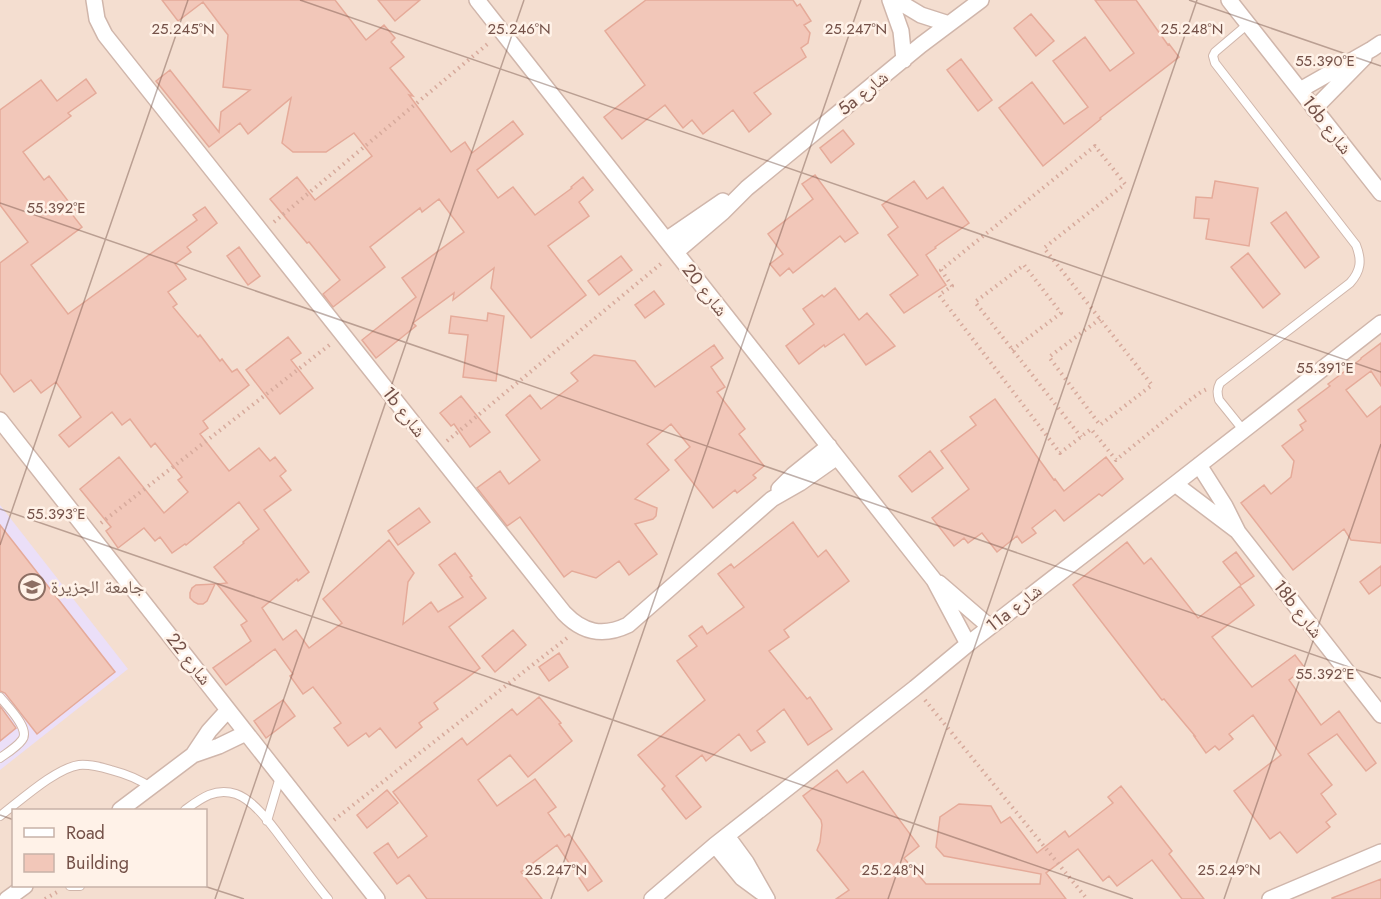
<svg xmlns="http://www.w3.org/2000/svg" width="1381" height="899" viewBox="0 0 1381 899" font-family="Jost,'Noto Naskh Arabic',sans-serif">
<rect width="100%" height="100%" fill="#fceee2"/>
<path fill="#f4ded0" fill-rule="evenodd" d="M0,0H1381V899H0ZM14,810H206V886H14Z"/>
<path fill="#ebdff8" d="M0,505L128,669L0,770Z"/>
<path fill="#f2c7b9" stroke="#e5aa99" stroke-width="1.5" d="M162,0H335L366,40L384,25L395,38L391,42L404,57L390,68L413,96L409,95L451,152L465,142L472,153L513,121L523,134L477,170L498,198L513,187L535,215L572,188L571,187L583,177L593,190L579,202L589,216L548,246L586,295L531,338L491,288L494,268L453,300L454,293L413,323L416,326L376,358L362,340L416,297L402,278L464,232L439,199L422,212L420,208L370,247L385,267L333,307L323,294L340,280L309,242L307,243L270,199L297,177L315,200L372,156L354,133L326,152H293L282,143L291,98L248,134L240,123L209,147L156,81L170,70L219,132L221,112L250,90L223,87L228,35L203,2L178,21Z
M378,0H420L395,21Z
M646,0H793L797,6L800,4L811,21L804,25L810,33L808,43L801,48L806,57L754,93L771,114L749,132L733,110L703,134L692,120L683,128L665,105L622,139L604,117L645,85L605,31Z
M1095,0H1136L1168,45L1169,44L1179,57L1100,118L1101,119L1043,166L999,108L1032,82L1064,124L1088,107L1053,61L1085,37L1110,71L1134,53Z
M1031,14L1054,41L1036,56L1014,28Z
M961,59L992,100L978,111L947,70Z
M86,79L96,93L68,113L71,116L23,152L44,180L49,176L75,210L71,213L82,227L31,265L68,314L197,220L193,215L205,207L217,223L187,247L191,252L175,264L186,279L168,292L177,304L173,307L198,337L200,335L220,361L222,359L232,372L237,369L249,385L203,421L208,428L200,434L229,471L259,448L270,461L275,457L286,471L280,476L291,490L264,510L309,572L298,581L297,579L262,608L283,640L296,630L309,648L342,623L323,599L389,540L414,573L408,582L403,624L431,602L438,612L463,597L439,565L455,553L472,576L470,577L486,598L449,627L480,668L434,703L438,709L419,723L422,727L396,748L380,728L369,737L366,733L348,746L334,728L341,723L313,687L303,694L290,676L293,674L275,649L226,685L213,668L251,641L241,625L247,621L217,584L227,583L214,567L244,543L243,542L259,529L239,502L186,545L185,544L172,553L160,537L155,541L144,528L118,548L106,531L111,527L80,489L119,457L164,513L188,492L178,480L182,477L155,443L151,447L130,419L122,425L112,412L69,447L59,435L81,417L56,382L41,393L31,380L14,392L0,373V263L28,242L0,205V110L41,80L57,101Z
M843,130L854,144L831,163L820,148Z
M815,175L858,233L845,242L840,236L793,273L789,268L780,276L770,264L783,254L768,234L813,199L802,184Z
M914,181L927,199L943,187L969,223L935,247L936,248L926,255L946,285L904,313L890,295L918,275L888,235L898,227L882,205Z
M1215,181L1258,188L1249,246L1206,239L1209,219L1194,218L1196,197L1212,198Z
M1286,212L1319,257L1305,268L1271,223Z
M239,247L260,276L248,285L227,256Z
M1248,253L1280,294L1263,308L1231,267Z
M621,256L632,270L599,295L588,281Z
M835,288L859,320L867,313L895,346L866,365L844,334L825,347L824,345L799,364L786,346L814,324L803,309L822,295L824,297Z
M654,291L664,304L645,318L635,305Z
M488,313L504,316L496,381L463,377L468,335L449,333L451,316L487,321Z
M288,337L301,353L291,360L313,388L280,414L246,370Z
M1381,343V386L1371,371L1346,390L1367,417L1381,406V543L1351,540L1344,529L1293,570L1241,503L1264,485L1271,494L1291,477L1294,461L1282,446L1303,430L1300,425L1306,421L1298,410L1330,386L1328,384L1361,359V358Z
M714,345L723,358L711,367L725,387L717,392L745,429L739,434L764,466L753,475L756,478L737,493L735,490L713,508L675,460L690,447L671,424L647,444L669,470L635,499L657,508L656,516L653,519L635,524L657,554L629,575L619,561L596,578L572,571L564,577L520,517L507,526L477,488L500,471L509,484L540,460L506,415L530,395L541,409L578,381L571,373L594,355L635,361L655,387Z
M461,396L490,432L470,447L454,424L451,426L440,413Z
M995,399L1054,480L1055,479L1064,491L1106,457L1123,479L1102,496L1099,494L1064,521L1055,510L1032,528L1036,533L1022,543L1017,536L997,552L982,533L968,543L964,538L954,546L932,518L969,489L941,451L976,425L970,417Z
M930,451L943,468L912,492L899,476Z
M419,508L430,522L398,545L388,531Z
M793,522L818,557L826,550L849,581L784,630L789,637L769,651L807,699L810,697L832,729L808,745L784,709L757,731L765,742L751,751L739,734L706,761L702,755L676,776L701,807L686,819L662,789L665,786L638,755L705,700L677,661L697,646L689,636L702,626L707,634L744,607L718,574L731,564L734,568Z
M0,525L115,672L37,734L5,693L0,691Z
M1127,542L1144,564L1151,558L1198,618L1240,586L1254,605L1212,637L1252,687L1295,655L1305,668L1289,680L1321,725L1339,711L1376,763L1366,771L1337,734L1308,754L1332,785L1321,794L1336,814L1326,822L1330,827L1297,853L1280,832L1270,839L1234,791L1281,755L1253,715L1229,734L1233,739L1219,750L1215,746L1206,753L1194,736H1195L1164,699L1162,700L1073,585Z
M1236,552L1254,576L1241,585L1223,562Z
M1381,566V585L1369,594L1360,582Z
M215,584L207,601L203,604H198L194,602L190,598V593L192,588L196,585Z
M513,630L526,645L495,672L482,656Z
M559,653L568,667L549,681L539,667Z
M539,697L561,723L559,724L572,741L528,777L510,755L478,780L497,806L535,779L556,807L548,813L565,837L569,834L602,881L588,891L557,845L521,872L542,899H427L409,875L397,884L374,853L388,843L398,858L427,836L393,792L462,738L467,745L512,709L517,715Z
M283,700L295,716L266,738L254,721Z
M0,706L16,728L0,741Z
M837,770L847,783L863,771L919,846L904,858L926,884H1040L1041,874L944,856L936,847L940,817L959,804L991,806L1001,823L1010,817L1037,853L1065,831L1069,837L1113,803L1108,797L1121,786L1172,851L1169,854L1204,899H1182L1152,860L1117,886L1109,876L1103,881L1078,849L1046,873L1066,899H836L849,890L817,850L820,842L822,825L821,820L803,796Z
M387,790L398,803L367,828L357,815Z
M1381,879V899H1332V898Z"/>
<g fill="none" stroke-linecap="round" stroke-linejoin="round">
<defs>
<path id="lane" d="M1244,431L1219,400C1217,393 1217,389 1220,383L1350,283C1361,271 1362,260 1356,245L1215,63L1213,56L1215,52L1248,24
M0,697C7,706 31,729 22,740C17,747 7,753 0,758
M185,810C200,799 215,787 236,794C256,801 275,830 288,847C301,864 314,882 328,899
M0,816C20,801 56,768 79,765C90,764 101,767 111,770C126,774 138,778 150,787
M267,821L280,777
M70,886H80"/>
<path id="street" d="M94,0L97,19L105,35L564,613C583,633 603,637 628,625L772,499L800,483L837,457
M477,0L934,580L968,644
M890,0L901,31L904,60
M896,0L921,15L949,24
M1229,0L1381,193
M1300,90L1372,49L1381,43
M1314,109L1364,58
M666,240L723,201
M676,252L723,212L747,188L921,45L981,0
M0,420L377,899
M1199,465L1225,506L1238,532L1381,715
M1175,484L1236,530
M779,489L793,475L829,446
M939,583L990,627
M193,755L209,731L228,710
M120,810L193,755L219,746L246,733
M727,836L746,862L767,899
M715,845L742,878L761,892
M7,899L25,886
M652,899L715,845L915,688L968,644L1175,484L1381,323
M1270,899L1381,852"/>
</defs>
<use href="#lane" stroke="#d0b6ab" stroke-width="10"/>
<use href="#street" stroke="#d0b6ab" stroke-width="18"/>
<path stroke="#d7aa9c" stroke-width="4" stroke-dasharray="1.5 4.5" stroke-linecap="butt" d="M274,222L490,42
M1100,319L1049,357L1100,425L1152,385L1044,248L1125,184L1095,146L941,270L952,286L939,295L1060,453L1091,429L1116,460L1190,400L1201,392L1207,389
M1012,350L1061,313L1024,265L975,302L1081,437
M447,441L663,262
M101,523L332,343
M925,700L1087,899
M334,820L567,638
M45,899L59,891"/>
<use href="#lane" stroke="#fff" stroke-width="8"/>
<use href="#street" stroke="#fff" stroke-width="15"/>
</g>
<path fill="none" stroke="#745148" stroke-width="1.5" stroke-opacity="0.45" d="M300,0L1381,372M1189,0L1381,66M0,203L1381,678M0,509L1133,899M0,545L188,0M0,815L14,820M204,886L244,899M215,899L524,0M551,899L861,0M888,899L1197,0M1224,899L1381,444"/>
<defs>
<symbol id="university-ring" viewBox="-11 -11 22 22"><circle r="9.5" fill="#fff2e8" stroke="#8d6e63" stroke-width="1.5"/><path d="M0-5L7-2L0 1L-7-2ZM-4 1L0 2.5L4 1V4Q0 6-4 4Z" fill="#8d6e63"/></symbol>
</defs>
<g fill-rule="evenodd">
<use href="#university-ring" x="17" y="572" width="30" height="30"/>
</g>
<g text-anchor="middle" stroke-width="5" stroke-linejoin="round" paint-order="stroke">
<g font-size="18" fill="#745148" stroke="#fff2e8">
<text transform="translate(863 93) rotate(-39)" y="6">5a شارع</text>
<text transform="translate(1327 125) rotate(52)" y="6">16b شارع</text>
<text transform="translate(705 290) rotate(52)" y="6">شارع 20</text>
<text transform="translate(404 412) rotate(52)" y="6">1b شارع</text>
<text transform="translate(1014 608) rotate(-38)" y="6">11a شارع</text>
<text transform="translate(1298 609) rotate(52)" y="6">18b شارع</text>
<text transform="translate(189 659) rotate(52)" y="6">شارع 22</text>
</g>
<g font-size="18" fill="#785e54" stroke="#fff2e8" text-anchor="start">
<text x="51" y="593">جامعة الجزيرة</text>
</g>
</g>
<g font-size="15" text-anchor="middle" fill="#745148" stroke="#fff2e8" stroke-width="5" stroke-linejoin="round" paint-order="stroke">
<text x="519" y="34">25.246°N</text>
<text x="183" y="34">25.245°N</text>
<text x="856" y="34">25.247°N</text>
<text x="1192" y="34">25.248°N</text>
<text x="1325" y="66">55.390°E</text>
<text x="56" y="213">55.392°E</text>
<text x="1325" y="373">55.391°E</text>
<text x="56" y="519">55.393°E</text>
<text x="1325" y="679">55.392°E</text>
<text x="556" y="875">25.247°N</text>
<text x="893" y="875">25.248°N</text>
<text x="1229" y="875">25.249°N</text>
</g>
<rect x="12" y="809" width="195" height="78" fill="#fff2e8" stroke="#c7b2a8" stroke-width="1.5"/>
<rect x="24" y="828" width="30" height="9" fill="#ffffff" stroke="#c7b2a8" stroke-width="1.5"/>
<text x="66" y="839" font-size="18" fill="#745148">Road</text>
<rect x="24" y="854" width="30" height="18" fill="#f2c7b9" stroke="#c7b2a8" stroke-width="1.5"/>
<text x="66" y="869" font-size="18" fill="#745148">Building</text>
</svg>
